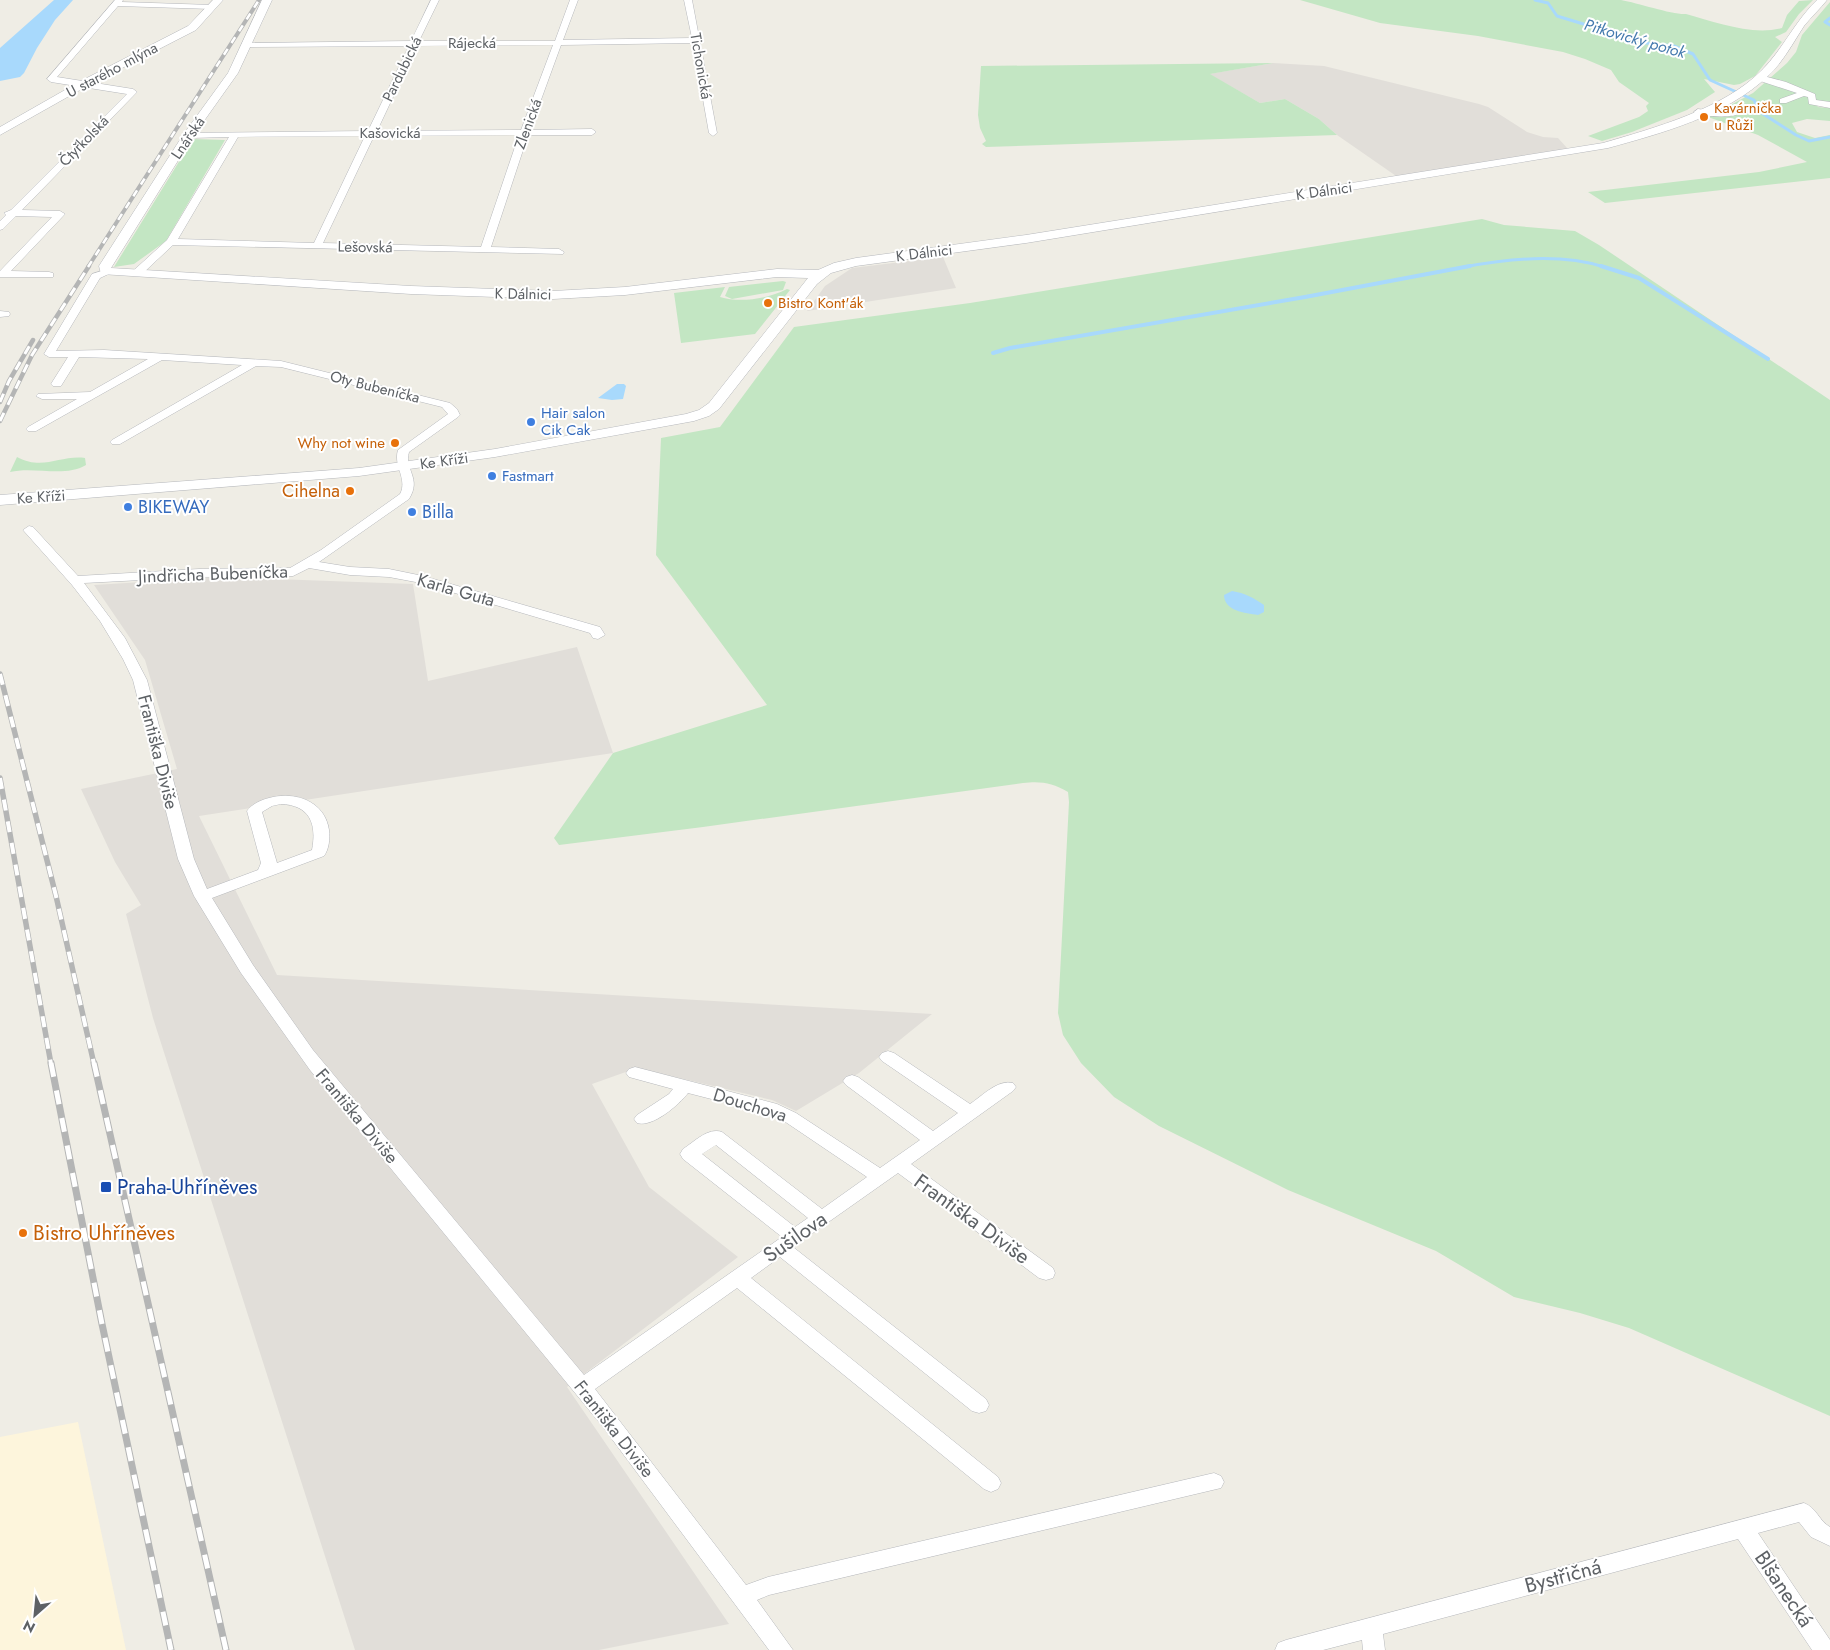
<svg xmlns="http://www.w3.org/2000/svg" width="1830" height="1650" viewBox="0 0 1830 1650" font-family="Jost,sans-serif">
<rect width="100%" height="100%" fill="#efede5"/>
<path fill="#fdf5dc" d="M78,1422L126,1650H0V1437Z"/>
<path fill="#e1ded9" d="M1273,63L1324,66L1479,104L1488,107L1527,132L1543,137L1558,138L1568,149L1399,178L1337,135L1319,119L1285,99L1260,103L1209,74Z
M943,257L956,288L807,311L825,286L852,268Z
M223,577L413,584L428,681L577,647L613,753L199,816L277,975L932,1014L859,1073L796,1111L772,1100L637,1068L592,1084L649,1187L738,1257L567,1387L729,1624L599,1650H355L153,1018L126,914L141,905L115,862L81,789L177,769L145,660L94,585Z"/>
<path fill="#c3e6c3" d="M1300,0H1621C1638,3 1673,15 1686,14C1715,22 1752,36 1782,28L1787,15L1799,1L1813,0L1799,14L1786,32L1775,37L1782,42L1755,76L1740,84L1734,85L1704,79L1715,92L1687,110L1632,132L1602,141L1588,136L1639,117L1648,111L1646,106L1649,103L1619,82L1611,70L1585,59L1563,52L1478,36L1380,23Z
M1830,2V103H1823L1817,107L1830,108V121L1807,119L1792,123L1797,132L1815,138L1830,135V178L1605,203L1588,192L1759,172L1807,162L1758,135L1708,117L1753,93L1787,63L1796,52L1802,35Z
M1273,63L1210,74L1260,103L1285,99L1319,119L1337,135L986,147L982,144L986,141L980,128L978,115L981,66Z
M193,139L225,140L166,241L134,264L114,267Z
M1482,219L1504,225L1575,231L1599,245L1830,400V1416L1629,1328L1580,1313L1514,1297L1436,1251L1288,1190L1159,1126L1114,1097L1081,1063L1063,1035L1058,1013L1069,802L1068,792C1052,783 1042,781 1023,783L703,827L559,845L554,838L613,753L767,705L656,555L661,438L720,427L794,327L970,303Z
M783,281L786,282L783,290L732,299L725,296L729,287Z
M725,287L720,297C740,303 768,299 787,289L790,290L755,334L681,343L674,293Z
M17,457C43,471 60,455 85,458L86,465C64,478 35,466 10,472Z"/>
<path fill="#a8d9fc" d="M54,0H73L55,20L37,48L24,73L20,77L0,81V48Z
M617,384H624L626,386L623,399L612,400L598,398Z
M1232,591C1245,593 1254,598 1264,605V612L1258,615C1245,613 1224,611 1224,595Z"/>
<g fill="none" stroke-linecap="round" stroke-linejoin="round">
<path stroke="#a8d9fc" stroke-width="3" d="M1535,0L1548,3L1557,16L1646,43L1674,46L1693,54L1710,80L1754,100L1760,112L1796,135L1809,141L1830,137
M1830,18L1825,22L1830,25
M1464,267C1508,259 1560,253 1604,267"/>
<path stroke="#a8d9fc" stroke-width="4" d="M1601,266L1639,278L1768,359
M993,353L1010,348L1305,297L1470,266"/>
<defs>
<path id="minor" d="M115,0H123L122,2L212,5L216,7L212,9L118,6L57,77L133,89L137,92L22,210L60,211L65,214L11,271L49,272L53,273V277H0V271L52,217L16,216L3,229L0,230V221L6,215L4,213L11,210L127,94L51,82L47,79Z
M431,0H439L419,41H555L570,0H578L563,40L692,38L684,0H692L717,133L713,136L709,133L693,43L561,45L530,130L592,129L596,132L592,135H528L491,247L559,249L564,252L563,254L173,245L141,275H133V271L167,240L229,137L189,138L186,137V133L368,131L409,46L247,47H244V43L411,41ZM553,45L521,130L377,131L417,46ZM519,135L481,247L323,243L374,136ZM365,136L314,243L178,239L238,137Z
M1760,75L1786,82L1815,94L1816,100L1830,102V108L1809,104L1808,97L1804,96L1786,103H1780V99L1797,93L1757,80V76Z
M1698,109C1709,111 1737,108 1743,112C1734,119 1706,116 1695,114L1694,112Z
M108,269L113,272L100,278L56,351L104,350L281,361L450,403L457,409L460,415L458,417L409,452C404,470 422,478 409,499L319,562L350,567L389,569L423,576L600,627L605,635L598,639L593,638L590,633L421,583L389,577L350,575L309,568L293,576L199,577L84,583L125,638L147,680L194,859L207,889L258,870L261,863L247,811C252,804 261,800 269,798C295,791 325,801 329,830C330,839 329,849 324,856L212,898L253,965L313,1050L584,1375L782,1237L683,1159L680,1154L683,1149C694,1142 708,1127 722,1132L822,1209L867,1177L784,1121L766,1113L688,1093C679,1105 652,1128 637,1123L634,1119L637,1115L669,1094L673,1089L629,1077L626,1073L629,1069L635,1067L777,1104L796,1113L880,1168L920,1140L846,1085L843,1081L846,1077L852,1075L858,1077L933,1131L958,1113L882,1061L879,1057L882,1053L888,1051L894,1053L970,1104C982,1096 998,1079 1013,1083L1016,1087L1013,1091L911,1164L1053,1268L1055,1273L1053,1278L1046,1280L1039,1278L898,1173L793,1247L986,1399L989,1405L986,1411L979,1413L972,1411L780,1257L751,1278L998,1477L1001,1483L998,1489L991,1492L984,1489L737,1288L595,1389L746,1585L768,1577L1214,1473L1221,1476L1224,1482L1221,1488L769,1595L757,1600L793,1650H769L603,1427L310,1070L241,973L194,896L178,859L133,680L123,659L100,621L72,585L23,530L29,526L33,527L78,576L199,569L290,568L321,550L400,494C408,479 393,466 398,450L448,414L442,407L281,367L256,366L120,444H112L110,442L112,440L242,365L162,360L36,431H28L26,429L28,427L77,399H42L36,396L38,394L90,392L148,359L79,357L61,386H53L51,384L68,357H49L44,354L92,274ZM281,804C310,805 317,824 312,850L277,863L262,812L272,806ZM716,1145L808,1218L795,1227L702,1154Z
M0,311L9,312L10,314L9,316L0,317Z
M1804,1503C1817,1508 1819,1521 1830,1527V1546L1811,1537L1799,1522L1758,1533L1830,1640V1650H1812L1738,1539L1383,1634L1385,1650H1363L1362,1640L1323,1650H1275L1278,1643L1286,1640Z"/>
<path id="tertiary" d="M213,0H223L196,30L87,86L0,135V127L79,82L188,26Z
M262,0H272L238,73L194,135L111,268L411,286L553,291L625,287L777,269L818,270L834,263L856,258L1026,235L1603,143C1654,128 1724,109 1762,70C1783,49 1795,21 1817,0H1827C1820,9 1811,17 1804,26C1793,43 1783,62 1768,76C1726,116 1662,133 1608,148L1026,243L856,266L831,273L817,284L719,409L709,416L694,421L495,457L359,476L0,505V495L359,468L495,449L686,414L699,410L709,403L808,278L777,277L625,295L553,299L411,294L101,274L99,266L183,135L228,73Z"/>
</defs>
<use href="#minor" stroke="#b6b8bc" stroke-width="1"/>
<use href="#tertiary" stroke="#b6b8bc" stroke-width="1"/>
<use href="#minor" fill="#fff" fill-rule="evenodd"/>
<use href="#tertiary" fill="#fff" fill-rule="evenodd"/>
<defs>
<path id="rail-far3" d="M88,267L259,0"/>
<path id="rail-far2" d="M0,402L9,381L33,340
M0,421L32,355L89,266"/>
<path id="rail-far1" d="M0,674L56,896L94,1064
M0,778L51,1064"/>
<path id="rail" d="M51,1063L102,1324L171,1650
M94,1063L226,1650"/>
</defs>
<use href="#rail-far3" stroke="#b4b5b5" stroke-width="4"/>
<use href="#rail-far2" stroke="#b4b5b5" stroke-width="4.5"/>
<use href="#rail-far1" stroke="#b4b5b5" stroke-width="5.5"/>
<use href="#rail" stroke="#b4b5b5" stroke-width="7"/>
<use href="#rail-far3" stroke="#fff" stroke-width="2.5" stroke-dasharray="7" stroke-linecap="butt"/>
<use href="#rail-far2" stroke="#fff" stroke-width="3" stroke-dasharray="9" stroke-linecap="butt"/>
<use href="#rail-far1" stroke="#fff" stroke-width="4" stroke-dasharray="11" stroke-linecap="butt"/>
<use href="#rail" stroke="#fff" stroke-width="5" stroke-dasharray="14" stroke-linecap="butt"/>
</g>
<g fill="#e8710a" stroke="#fff" stroke-width="2">
<circle cx="1704" cy="117" r="5"/>
<circle cx="768" cy="303" r="5"/>
<circle cx="395" cy="443" r="5"/>
<circle cx="350" cy="491" r="5"/>
<circle cx="23" cy="1233" r="5"/>
</g>
<g fill="#3f7fe0" stroke="#fff" stroke-width="2">
<circle cx="531" cy="422" r="5"/>
<circle cx="492" cy="476" r="5"/>
<circle cx="128" cy="507" r="5"/>
<circle cx="412" cy="512" r="5"/>
</g>
<rect fill="#1a4fb4" stroke="#fff" stroke-width="2" x="100" y="1181" width="12" height="12" rx="2.5"/>
<g text-anchor="middle" stroke-width="4" stroke-linejoin="round" paint-order="stroke">
<g font-size="15" fill="#5d6165" stroke="#fff">
<text x="472" y="48">Rájecká</text>
<text transform="translate(701 66) rotate(80)" y="5">Tichonická</text>
<text transform="translate(402 69) rotate(-64)" y="5">Pardubická</text>
<text transform="translate(112 70) rotate(-28)" y="5">U starého mlýna</text>
<text transform="translate(528 124) rotate(-70)" y="5">Zlenická</text>
<text x="390" y="138">Kašovická</text>
<text transform="translate(188 138) rotate(-56)" y="5">Lnářská</text>
<text transform="translate(84 141) rotate(-46)" y="5">Čtyřkolská</text>
<text transform="translate(1324 191) rotate(-8)" y="5">K Dálnici</text>
<text transform="translate(365 247) rotate(1)" y="5">Lešovská</text>
<text transform="translate(924 253) rotate(-7)" y="5">K Dálnici</text>
<text transform="translate(523 294) rotate(1)" y="5">K Dálnici</text>
<text transform="translate(375 387) rotate(14)" y="5">Oty Bubeníčka</text>
<text transform="translate(444 461) rotate(-8)" y="5">Ke Kříži</text>
<text transform="translate(41 497) rotate(-4)" y="5">Ke Kříži</text>
</g>
<g font-size="15" fill="#c56008" stroke="#fff" text-anchor="start">
<text x="1714" y="113">Kavárnička<tspan x="1714" dy="17">u Růži</tspan></text>
<text x="778" y="308">Bistro Kont'ák</text>
<text x="385" y="448" text-anchor="end">Why not wine</text>
</g>
<g font-size="15" fill="#366cbe" stroke="#fff" text-anchor="start">
<text x="541" y="418">Hair salon<tspan x="541" dy="17">Cik Cak</tspan></text>
<text x="502" y="481">Fastmart</text>
</g>
<g font-size="16" font-style="italic" fill="#447aae" stroke="#fff">
<text transform="translate(1635 38) rotate(16)" y="6">Pitkovický potok</text>
</g>
<g font-size="18" fill="#c56008" stroke="#fff" text-anchor="end">
<text x="340" y="497">Cihelna</text>
</g>
<g font-size="18" fill="#366cbe" stroke="#fff" text-anchor="start">
<text x="138" y="513">BIKEWAY</text>
<text x="422" y="518">Billa</text>
</g>
<g font-size="18" fill="#5d6165" stroke="#fff">
<text transform="translate(213 574) rotate(-2)" y="6">Jindřicha Bubeníčka</text>
<text transform="translate(456 590) rotate(16)" y="6">Karla Guta</text>
<text transform="translate(158 752) rotate(76)" y="6">Františka Diviše</text>
<text transform="translate(750 1105) rotate(17)" y="6">Douchova</text>
<text transform="translate(357 1116) rotate(50)" y="6">Františka Diviše</text>
<text transform="translate(614 1429) rotate(52)" y="6">Františka Diviše</text>
</g>
<g font-size="21" fill="#164399" stroke="#fff" text-anchor="start">
<text x="117" y="1194">Praha-Uhříněves</text>
</g>
<g font-size="21" fill="#5d6165" stroke="#fff">
<text transform="translate(972 1219) rotate(36)" y="7">Františka Diviše</text>
<text transform="translate(795 1237) rotate(-35)" y="7">Sušilova</text>
<text transform="translate(1563 1576) rotate(-15)" y="7">Bystřičná</text>
<text transform="translate(1784 1589) rotate(56)" y="7">Blšanecká</text>
</g>
<g font-size="21" fill="#c56008" stroke="#fff" text-anchor="start">
<text x="33" y="1240">Bistro Uhříněves</text>
</g>
</g>
<g transform="translate(35 1615) rotate(207)" stroke="#ffffff" stroke-width="4" paint-order="stroke">
<path d="M0-4L9 19L0 12L-9 19Z" fill="#5d6165"/>
<text y="-8" font-size="14" font-weight="bold" text-anchor="middle" fill="#5d6165">N</text>
</g>
</svg>
